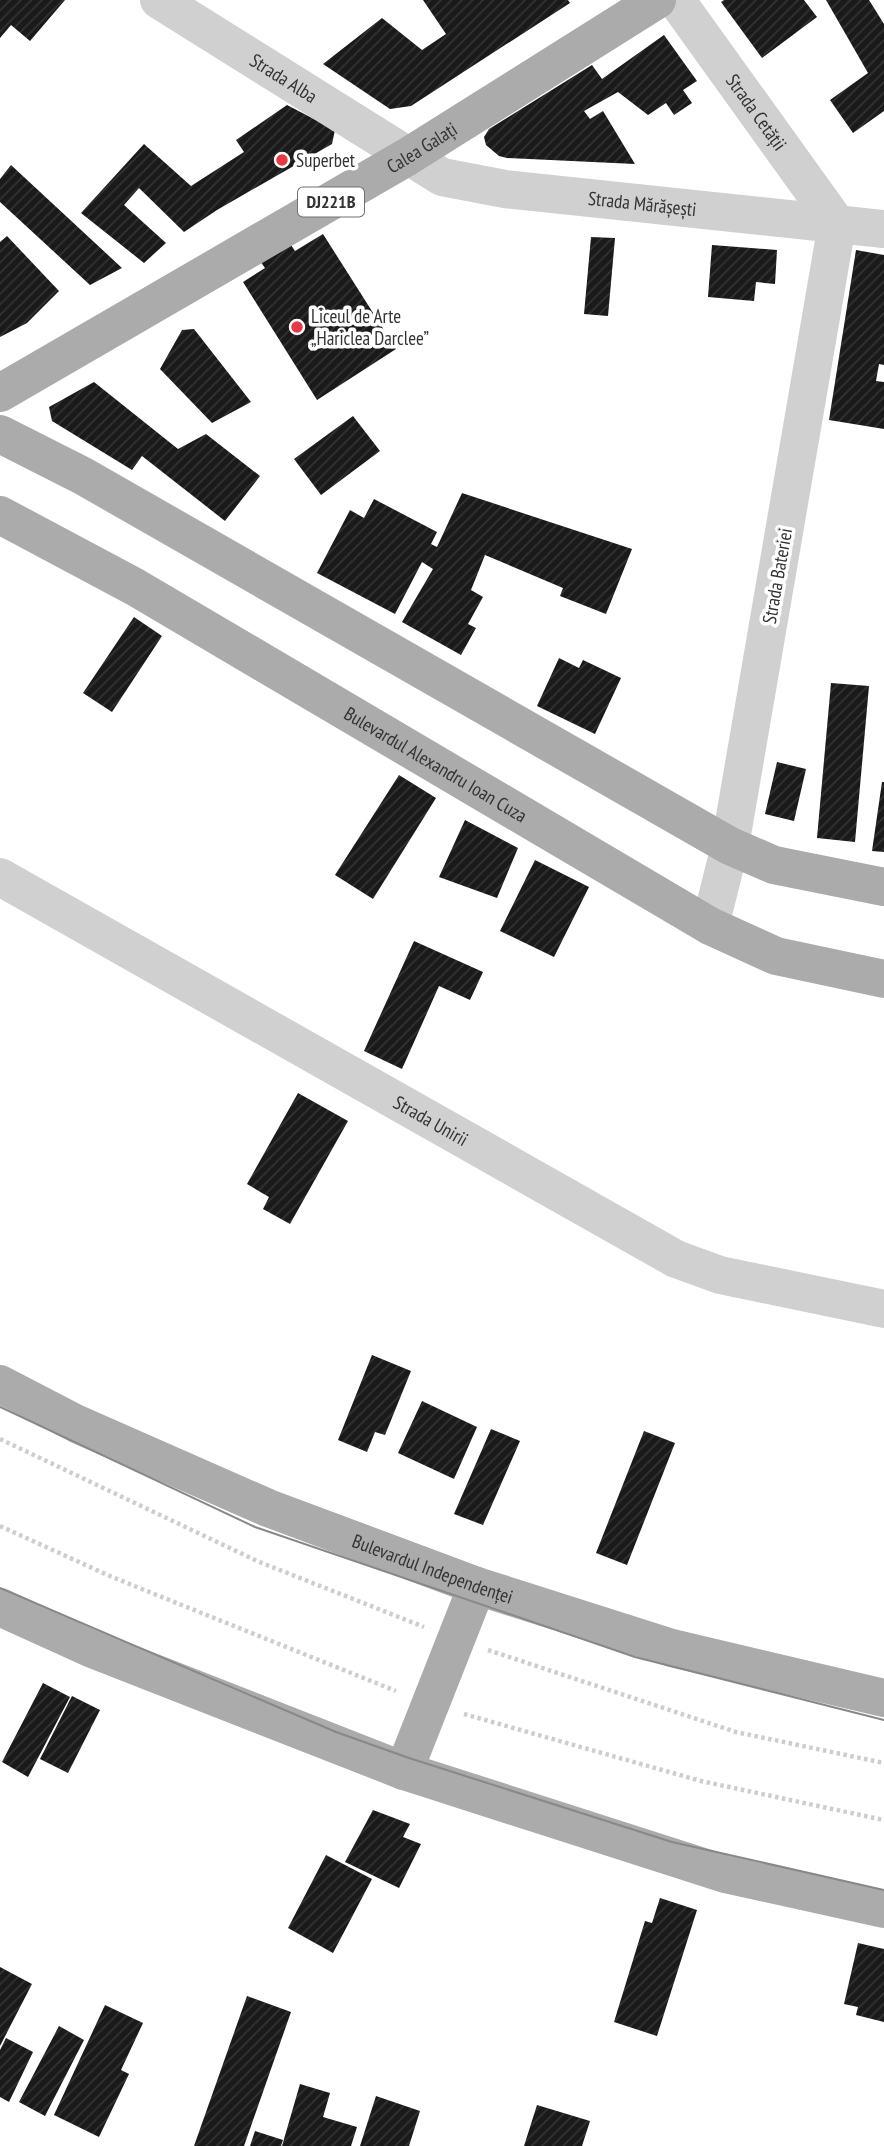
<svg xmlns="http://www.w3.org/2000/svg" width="884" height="2146" viewBox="0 0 884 2146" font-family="'PT Sans Narrow',sans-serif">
<defs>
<pattern id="building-hatch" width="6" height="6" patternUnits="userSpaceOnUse" patternTransform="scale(1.75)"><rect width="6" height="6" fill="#1a1a1a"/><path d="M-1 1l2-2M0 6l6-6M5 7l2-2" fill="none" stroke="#333"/></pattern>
</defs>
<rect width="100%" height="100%" fill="#fff"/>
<path fill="url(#building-hatch)" d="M0,0H65L30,41L11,25L0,38Z
M423,0H568L570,3L411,106L390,109L323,64L382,18L422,50L446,34Z
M724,0H804L817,17L762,58L721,2Z
M826,0H869L884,24V111L853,133L830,100L868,73Z
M664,35L697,81L683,90L692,103L674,115L666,103L648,115L618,92L584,111L590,119L603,111L635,164L507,158L499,156L486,145L484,137L489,129L592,65L602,79Z
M287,105L335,130L332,144L217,210L184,232L139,188L124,205L166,243L144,263L81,213L144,144L191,186L244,152L236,140Z
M11,165L122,268L90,285L0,202V179Z
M323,234L396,349L317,400L243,282L265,268L260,261L289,242L295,251Z
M7,236L59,291L27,323L0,337V242Z
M591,237L615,238L608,316L584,314Z
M712,245L777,250L775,284L756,282L754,301L708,297Z
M856,250L884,255V365L879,364L876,381L884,382V429L829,420Z
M194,329L251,402L212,423L160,369L182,330Z
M94,382L178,449L206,434L260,476L225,521L142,456L132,470L52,421L49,407Z
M353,416L380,451L321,495L294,459Z
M462,493L632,549L606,614L560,596L563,588L485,555L471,590L483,597L468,624L476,628L461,655L402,622L433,569L422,562L395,614L317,573L350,510L364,518L374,499L437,532L431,544L437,547Z
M134,617L162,636L112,712L83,693Z
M559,658L579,668L583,660L621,678L595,734L537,706Z
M831,683L869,686L855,842L817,838Z
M777,762L806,769L794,821L765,814Z
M399,775L436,798L373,899L335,875Z
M882,782H884V852L872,851Z
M465,820L518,848L497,898L439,877Z
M535,860L589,887L554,957L500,931Z
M414,941L483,972L470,1000L439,986L402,1069L364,1051Z
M298,1093L348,1121L290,1224L263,1209L269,1197L247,1184Z
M372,1355L411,1371L385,1435L375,1432L367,1452L338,1440Z
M422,1401L477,1427L454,1479L398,1453Z
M491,1429L520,1441L483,1525L454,1514Z
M644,1431L675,1443L627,1565L596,1553Z
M43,1683L70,1697L28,1777L2,1762Z
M72,1696L100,1710L68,1773L40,1759Z
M373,1810L410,1824L403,1837L421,1844L399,1888L345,1862Z
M326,1855L372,1879L333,1953L288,1928Z
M660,1898L697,1910L657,2036L614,2022L645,1921L652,1923Z
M858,1943L884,1949V2022L856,2015L858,2007L844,2004Z
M0,1967L32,1984L0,2046Z
M247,1996L291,2012L244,2146H194Z
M105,2005L143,2023L121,2070L129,2074L99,2137L54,2115Z
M59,2026L84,2040L45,2116L19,2102Z
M6,2038L33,2052L9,2102L0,2097V2050Z
M300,2084L330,2093L323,2117L357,2127L351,2146H282Z
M376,2096L420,2111L409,2146H360Z
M537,2105L590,2121L582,2146H524Z
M255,2131L283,2140L281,2146H250Z"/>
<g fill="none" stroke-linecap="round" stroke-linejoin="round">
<path stroke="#cdcdcd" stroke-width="4.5" stroke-dasharray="3.5 3.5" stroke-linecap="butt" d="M0,1439L257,1561L424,1627
M0,1526L112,1577L396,1691
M488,1650L736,1732L884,1763
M464,1714L701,1781L884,1820"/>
<g stroke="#d0d0d0" stroke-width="38">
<path id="s1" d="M159,0L442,177L505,189L884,229"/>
<path id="s2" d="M676,0L837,224L730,846L710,926"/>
<path id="s3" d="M0,877L676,1259L720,1275L884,1309"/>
</g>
<g stroke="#ababab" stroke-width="38">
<path id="s4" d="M0,393L407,157L657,0"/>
<path d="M0,434L83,476L730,846L774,865L884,887"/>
<path id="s5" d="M0,515L135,587L710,926L776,956L884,979"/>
<path id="s6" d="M0,1384L77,1424L268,1508L477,1586L672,1648L884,1698"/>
<path d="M0,1607L90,1648L404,1771L725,1874L884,1909"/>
<path d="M404,1771L477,1586"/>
</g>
<path stroke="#888" stroke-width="2" d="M0,1407L255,1527L635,1657L884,1720
M0,1588L336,1732L409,1758L672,1842L884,1890"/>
</g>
<g fill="#e63946" stroke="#fff" stroke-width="2.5">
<circle cx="282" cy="160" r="7"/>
<circle cx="297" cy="327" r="7"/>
</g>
<g text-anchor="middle" stroke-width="7" stroke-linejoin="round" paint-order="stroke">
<rect fill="#fff" stroke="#707070" stroke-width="2" x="298" y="187.5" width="66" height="29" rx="5"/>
<g font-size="18" font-weight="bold" fill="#333">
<text x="331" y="208">DJ221B</text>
</g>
<g font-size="19" fill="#333" stroke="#fff">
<text dy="7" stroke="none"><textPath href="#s1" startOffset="147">Strada Alba</textPath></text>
<text dy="7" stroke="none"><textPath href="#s2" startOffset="138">Strada Cetății</textPath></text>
<text dy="7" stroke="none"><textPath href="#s4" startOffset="488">Calea Galați</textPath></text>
<text dy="7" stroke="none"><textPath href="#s1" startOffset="536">Strada Mărășești</textPath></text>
<text transform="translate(777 576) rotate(-80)" y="7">Strada Bateriei</text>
<text dy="7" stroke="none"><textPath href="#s5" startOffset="502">Bulevardul Alexandru Ioan Cuza</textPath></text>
<text dy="7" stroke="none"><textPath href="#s3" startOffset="495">Strada Unirii</textPath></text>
<text dy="7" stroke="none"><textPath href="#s6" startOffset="471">Bulevardul Independenței</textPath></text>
</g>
<g font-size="19" fill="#333" stroke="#fff" text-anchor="start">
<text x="296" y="167">Superbet</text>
<text x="311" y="323">Liceul de Arte<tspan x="311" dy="22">„Hariclea Darclee”</tspan></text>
</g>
</g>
</svg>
